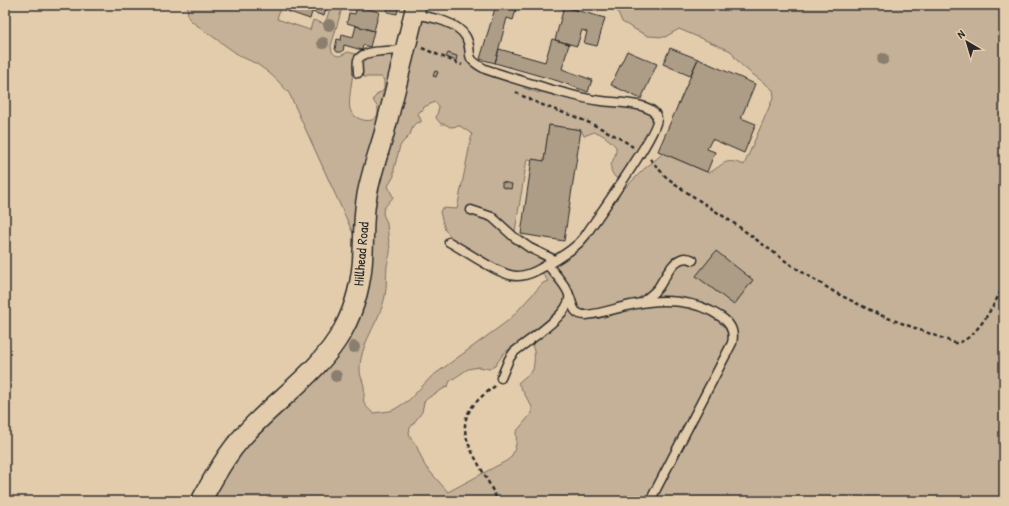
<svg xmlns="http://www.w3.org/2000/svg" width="1009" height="506" viewBox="0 0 1009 506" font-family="'Patrick Hand',sans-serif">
<rect width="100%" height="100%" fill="#e3ccac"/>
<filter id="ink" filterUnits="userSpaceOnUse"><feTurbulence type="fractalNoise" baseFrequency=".025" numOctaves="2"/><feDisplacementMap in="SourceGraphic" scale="8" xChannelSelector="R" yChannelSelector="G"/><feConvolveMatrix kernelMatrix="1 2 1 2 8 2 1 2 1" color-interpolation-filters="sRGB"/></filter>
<g filter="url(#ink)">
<path fill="#c5b197" stroke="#786e61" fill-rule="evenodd" d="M187,5H281L277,19L310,30L313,20L325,24L331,5H343L331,46C331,52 334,56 340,56L348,52L363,56L405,50L357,242L289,93L277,80L268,72L257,64L240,56L191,21L188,17ZM353,72H359L364,77H381L384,80V89L382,92L378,93L376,96L373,99C374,104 378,105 378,110C379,127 353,121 350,109C348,101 352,82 353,72Z
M615,5H1004V501H202L218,471L326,356L364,253L414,14L461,31L471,59L523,81L524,88L539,93L545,87L642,105L657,117L623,179L616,178C604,165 617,161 616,147C612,142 601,132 594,132C591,133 587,135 584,136L581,130L549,125L544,161L527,159L514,237L545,256L547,264L576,245L614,199L644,169L660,156L662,153L709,173C725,164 724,157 744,165L774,96L773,90C760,78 739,68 731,51L679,29L665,37L648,36L636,30L622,22ZM435,102L439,107L436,118L441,124H445L450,127L460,126L472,134L457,209L442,208L440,212L445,230L453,239L451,243L518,276L539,269L548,281L543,283L509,320L431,377L409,400L395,409L390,411L373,413C358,400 366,400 364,386C363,381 360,376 360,371C359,344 380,322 385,296C387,286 386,276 387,266C388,259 391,254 390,248C388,240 388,232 387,224C387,220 383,217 383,212C383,207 390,202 393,197L388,186L394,176V169L400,146L403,142L410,135L413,126L416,123L421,122V120L418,114L420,111L423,110L424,107ZM540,327L532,340V346C536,352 534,363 533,370L518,383L532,407V413L516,432C517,443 516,452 508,460L448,492L425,466L416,445L410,437L409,433L410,428L422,412L424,402L428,398L448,386L450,381L468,369L479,367L489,369L495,366L504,353Z"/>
<path fill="#ad9d86" stroke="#2b2b2b" d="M286,5H327L324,16L312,12L310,19L284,10Z
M388,5H399L397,14L387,12Z
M496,5L517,6L513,20L507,18L495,63L480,59Z
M557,5H578L577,10Z
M357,6L379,12L374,31L347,23L349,13L355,14Z
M564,7L605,18L597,46L584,43L587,32L582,30L577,46L555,40Z
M356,26L374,31L370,47L363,45L362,50L344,45L343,51L341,52H337L335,49L337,39L341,40L342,34L353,37Z
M552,39L569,44L562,69L592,80L588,92L558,81L495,63L499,49L545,62Z
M670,48L698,59L690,76L663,64Z
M627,51L657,64L641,99L611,85Z
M448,53L457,56L456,61L446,57Z
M698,59L755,84L741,118L756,124L744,153L712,139L707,149L715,152L707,172L658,151Z
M435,71L438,72L436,77L433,76Z
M549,125L581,130L564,241L521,234L532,159L544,161Z
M502,182L512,184L511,189L502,187Z
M716,251L753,280L734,305L696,276Z"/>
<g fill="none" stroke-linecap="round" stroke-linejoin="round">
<defs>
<path id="service" d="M413,14C430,17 457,21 466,37C475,55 461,56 485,69C505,76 526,82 546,88C565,93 583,99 602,101C616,103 654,102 657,118C660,131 596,219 585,236C577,247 565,254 554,261C543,267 530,276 517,276C500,276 466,251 449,242
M358,73C358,69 357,64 358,60C363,49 394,51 405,50
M471,210L492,217L514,237L530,248L555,260
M570,297C573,307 574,315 586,315C601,314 616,308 631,305C661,298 695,299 721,317C730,323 735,331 732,343L650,501
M641,303C647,298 653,294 658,288C666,277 675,251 693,260
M501,378L509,359L514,352C527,341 573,313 569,295C567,286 553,272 547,264"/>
<path id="tertiary" d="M201,501C214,477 227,453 246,433C278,398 319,373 343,330C356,306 362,280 363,252C364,233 363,214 367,195C371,174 378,154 384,134C395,91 406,48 416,5"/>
</defs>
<use href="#service" stroke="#2b2b2b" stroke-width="11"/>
<use href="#tertiary" stroke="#2b2b2b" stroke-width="22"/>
<path stroke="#2b2b2b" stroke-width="2.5" stroke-dasharray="4 3" stroke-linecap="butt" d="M422,48L462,65
M516,92C534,103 553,109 573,116C593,124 615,134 633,147
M650,159L665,176L682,189L735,224L791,265L836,293L880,315L955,343C975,343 996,301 1004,285
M495,386C486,393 476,400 470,410C458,429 470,448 479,465C486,477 492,489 498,501"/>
<use href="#service" stroke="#e3ccac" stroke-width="8"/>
<use href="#tertiary" stroke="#e3ccac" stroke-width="19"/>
</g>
<g fill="#8a7e6e">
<circle cx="329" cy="25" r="6"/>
<circle cx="323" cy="43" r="6"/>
<circle cx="883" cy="59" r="6"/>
<circle cx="354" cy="347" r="6"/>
<circle cx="336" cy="376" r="6"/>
</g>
</g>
<g text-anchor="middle" stroke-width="3" stroke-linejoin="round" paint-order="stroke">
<g font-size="14" fill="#2b2b2b" stroke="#e3ccac">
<text transform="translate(361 254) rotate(-85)" y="5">Hillhead Road</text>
</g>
</g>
<rect width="1009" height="506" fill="none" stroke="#e3ccac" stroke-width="20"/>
<rect x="10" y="10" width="989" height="486" fill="none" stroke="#2b2b2b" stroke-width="1.5" filter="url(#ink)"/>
<g transform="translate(967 42) rotate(322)" stroke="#e3ccac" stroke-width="3" paint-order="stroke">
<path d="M0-3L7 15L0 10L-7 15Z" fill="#2b2b2b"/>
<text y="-6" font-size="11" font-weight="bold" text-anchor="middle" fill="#2b2b2b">N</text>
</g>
</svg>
